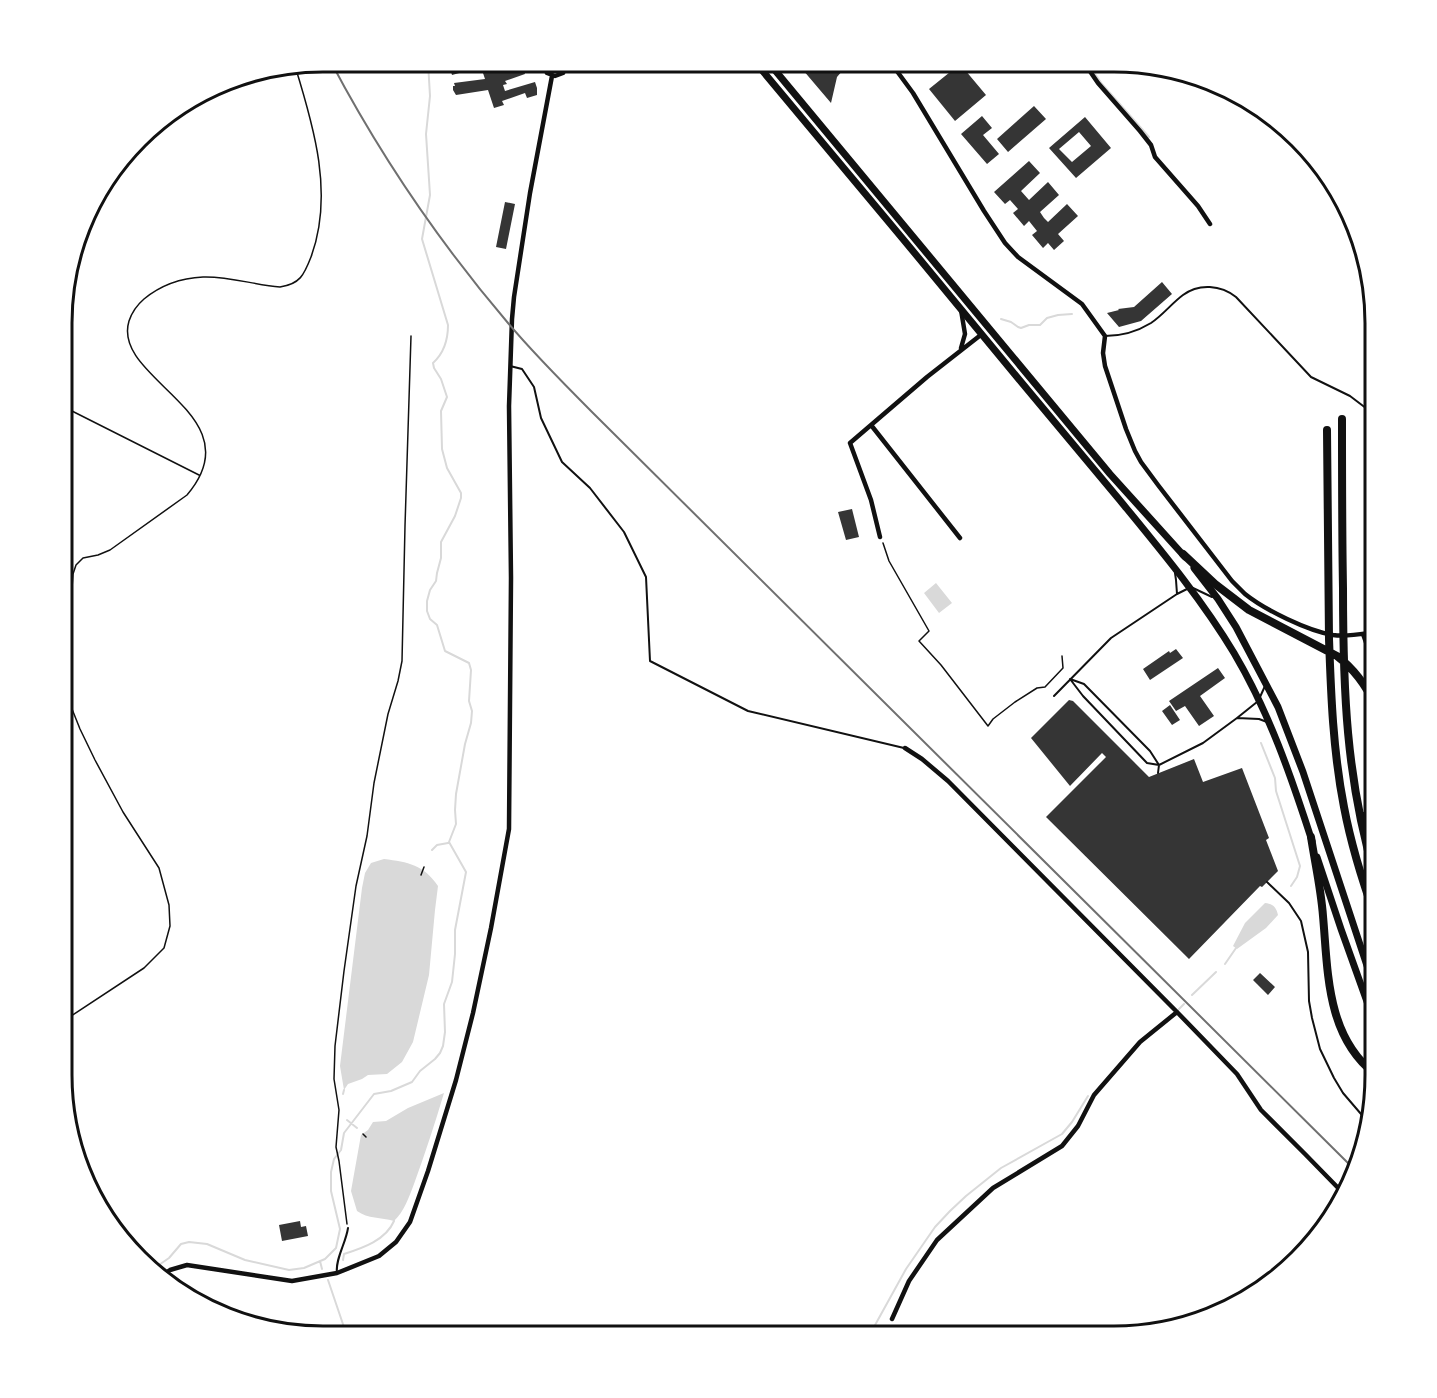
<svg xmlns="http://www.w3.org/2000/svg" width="1437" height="1398" viewBox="0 0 1437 1398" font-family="'Times New Roman',serif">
<rect width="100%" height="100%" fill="#fff"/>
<path fill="#d9d9d9" d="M936,583L952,603L939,613L924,593Z
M384,859C408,862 424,865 438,886L435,910L429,975L413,1042L402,1062L387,1074L368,1075L362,1079L348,1084L344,1090L340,1066L362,888L365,873L371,863Z
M1265,903C1273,904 1276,907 1278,915L1266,928L1237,949L1233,946L1245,923Z
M444,1093C435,1123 425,1154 414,1184C409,1197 404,1212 394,1221C381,1217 368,1219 357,1211L351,1191L361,1135L368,1130L373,1122L386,1121L408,1108Z"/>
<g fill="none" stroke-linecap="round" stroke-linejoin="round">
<path stroke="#d9d9d9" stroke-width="2" d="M1088,64L1102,84L1149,137
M1001,319L1011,322L1018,327L1021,328L1029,325H1040L1047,318L1058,315L1072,314
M1261,743L1275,778L1276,791L1300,866L1297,877L1291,886
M432,850L437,845L448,843
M1225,964L1236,948
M1192,995L1216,972
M1179,1009L1184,1004
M343,1094L344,1090
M347,1120L357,1128
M343,1260L344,1254C363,1248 386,1240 394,1221
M320,1261L322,1269
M156,1267L169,1258L181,1244L189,1242L207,1244L245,1260L289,1270L304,1268L325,1259L336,1248L340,1229L331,1191V1172L334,1159L341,1150L344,1133L374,1094L391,1091L412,1082L420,1071L435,1059L440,1053L443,1046L445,1032L444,1004L452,982L455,954V930L466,872L449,842L456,824L455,810L456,794L465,744L471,723L472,711L469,701L471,670L469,663L445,651L437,625L430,619L427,611V601L430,590L436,581L437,573L441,558V542L455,516L461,498V493L447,468L442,449L441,411L447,397L441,379L434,368L433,363C444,353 448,339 448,325L422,239L430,195L426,134L430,96L428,62
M328,1280L347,1336
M869,1336L906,1269L935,1227L950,1211L966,1196L1001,1168L1062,1134L1072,1122L1088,1096"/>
</g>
<path fill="#353535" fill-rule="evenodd" d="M448,62H499L502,70L522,63L525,74L505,81L507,84L503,85L505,91L535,82L537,88V95L527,98L525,93L502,101L504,105L494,108L488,90L456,95L453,90V86H455L454,83L485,79L481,67L452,75Z
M797,63H849L837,77L831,103Z
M960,64L986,95L955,121L929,89Z
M1034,106L1046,119L1008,152L997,139Z
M982,116L992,128L983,135L999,154L987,164L961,134Z
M1085,117L1111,148L1076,178L1049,148ZM1079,132L1091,146L1072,162L1059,149Z
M1029,161L1040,173L1021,191L1029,200L1048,182L1059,195L1040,212L1044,218L1048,222L1067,204L1078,216L1058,234L1064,241L1054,250L1048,243L1043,248L1032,235L1037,231L1029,221L1024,226L1013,213L1018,209L1010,200L1005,204L994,192Z
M505,202L515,204L506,249L496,247Z
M1162,282L1172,294L1141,321L1119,327L1107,313L1119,310L1118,309L1134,307Z
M852,509L859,537L846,540L838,512Z
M1176,649L1183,658L1150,680L1143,669L1169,651L1170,653Z
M1218,668L1225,678L1200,696L1214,716L1199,726L1185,706L1176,711L1169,701Z
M1069,700L1073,701L1149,777L1194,759L1203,782L1242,768L1269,838L1266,840L1278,871L1262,887L1260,886L1189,959L1046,817L1106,757L1102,753L1070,786L1031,738Z
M1170,705L1180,720L1172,725L1162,711Z
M1260,973L1275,987L1268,995L1253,980Z
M300,1221L301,1227L306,1226L308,1236L282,1241L279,1225Z"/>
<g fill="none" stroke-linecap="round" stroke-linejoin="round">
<path stroke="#111" stroke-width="1.5" d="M66,408L199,475
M883,543L889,561L929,631L919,641L941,665L988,726L993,719L1015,702L1037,688L1045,687L1063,668L1062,656
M421,875L424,867
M62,1022L144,968L164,948L170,926L169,905L159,868L123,812L95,760L80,729L72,709L66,681L65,647L70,616L73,574L76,565L83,558L98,555L110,550L187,495C256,414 111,380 129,321C132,312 137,305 144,299C161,285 181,278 203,277C229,276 254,285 280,287C300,284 304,275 311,257C334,195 314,127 295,66
M363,1134L366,1137
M347,1224L339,1161L336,1147L339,1110L334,1079L335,1046L344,971L356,886L367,836L374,783L388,714L398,681L402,661L405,526L411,336"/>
<path stroke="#111" stroke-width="2" d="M1105,336C1121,336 1138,331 1151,323C1163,315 1172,303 1183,295C1199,283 1221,285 1236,297L1311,377L1350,396L1375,415
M510,366L522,369L534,387L541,418L562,462L590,488L624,532L646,577L650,661L748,711L904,748
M1175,573L1176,580L1177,594
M1193,588L1212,597
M1070,679L1083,696L1147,763L1159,765L1203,743L1237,718L1257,702
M1070,679L1084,684L1150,751L1159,765L1158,773
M1054,696L1111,638L1177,594L1187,589
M1260,697L1265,686
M1237,718L1259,719L1267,722
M1267,882L1289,903L1301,921L1308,952L1309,1001L1312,1018L1320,1049L1334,1078L1343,1093L1367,1121
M337,1273C335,1259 346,1243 348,1228"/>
<path stroke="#111" stroke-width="4.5" d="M545,62L544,67L547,73L555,76L563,73L566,66L574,62
M891,63L913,93L984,211L1005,243L1018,257L1082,304L1105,336L1103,353L1105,366L1126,429L1135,451L1141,462L1158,485L1232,581C1236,585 1241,590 1245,594C1265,610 1308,631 1333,635C1348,637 1361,634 1375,632
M1085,64L1098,83L1140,131L1151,145L1155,157L1198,206L1210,224
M961,310L965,334L961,348
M871,425L960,538
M880,537L871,500L850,443L927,377L982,334
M1363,634L1368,648L1375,660
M905,748L922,759L948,781L1177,1012L1237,1074L1261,1110L1305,1154L1345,1195
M164,1274L170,1270L187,1265L292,1281L337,1273L379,1256L396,1242L410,1222L428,1171L456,1080L473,1013L491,928L509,829L511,578L509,406L512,319L514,297L530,193L552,76
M892,1319L909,1281L937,1240L993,1188L1062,1146L1078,1126L1094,1095L1140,1042L1177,1012"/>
<path stroke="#111" stroke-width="7" d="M756,63C845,169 934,276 1022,383C1054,421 1086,460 1118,498C1159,548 1201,598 1234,653C1269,712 1291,776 1312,841
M769,63L1110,474L1185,557
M1194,568L1218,599L1236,627L1278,707L1303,772L1375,990
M1317,857L1341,929L1375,1024"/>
<path stroke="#111" stroke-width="8" d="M1342,419C1342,475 1342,532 1343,588C1343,689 1346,779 1375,876
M1327,430C1328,500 1328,570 1329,639C1331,695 1333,751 1344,807C1351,844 1362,880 1375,916
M1183,554L1215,584L1249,610L1337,656C1354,669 1366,685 1375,705
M1363,816L1370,829L1375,843
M1311,837C1315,863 1321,889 1323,916C1328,971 1326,1036 1375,1074"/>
<path stroke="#707070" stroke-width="2" d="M331,62C380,155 439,242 508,323C534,354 563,383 592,412L1354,1169"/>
</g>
<path d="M0 0H1437V1398H0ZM323 72H1114A251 251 0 0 1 1365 323V1075A251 251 0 0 1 1114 1326H323A251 251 0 0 1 72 1075V323A251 251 0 0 1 323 72Z" fill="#fff" fill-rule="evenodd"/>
<path fill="none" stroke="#111" stroke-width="3" d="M323 72H1114A251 251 0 0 1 1365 323V1075A251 251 0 0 1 1114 1326H323A251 251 0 0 1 72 1075V323A251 251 0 0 1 323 72Z"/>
</svg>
